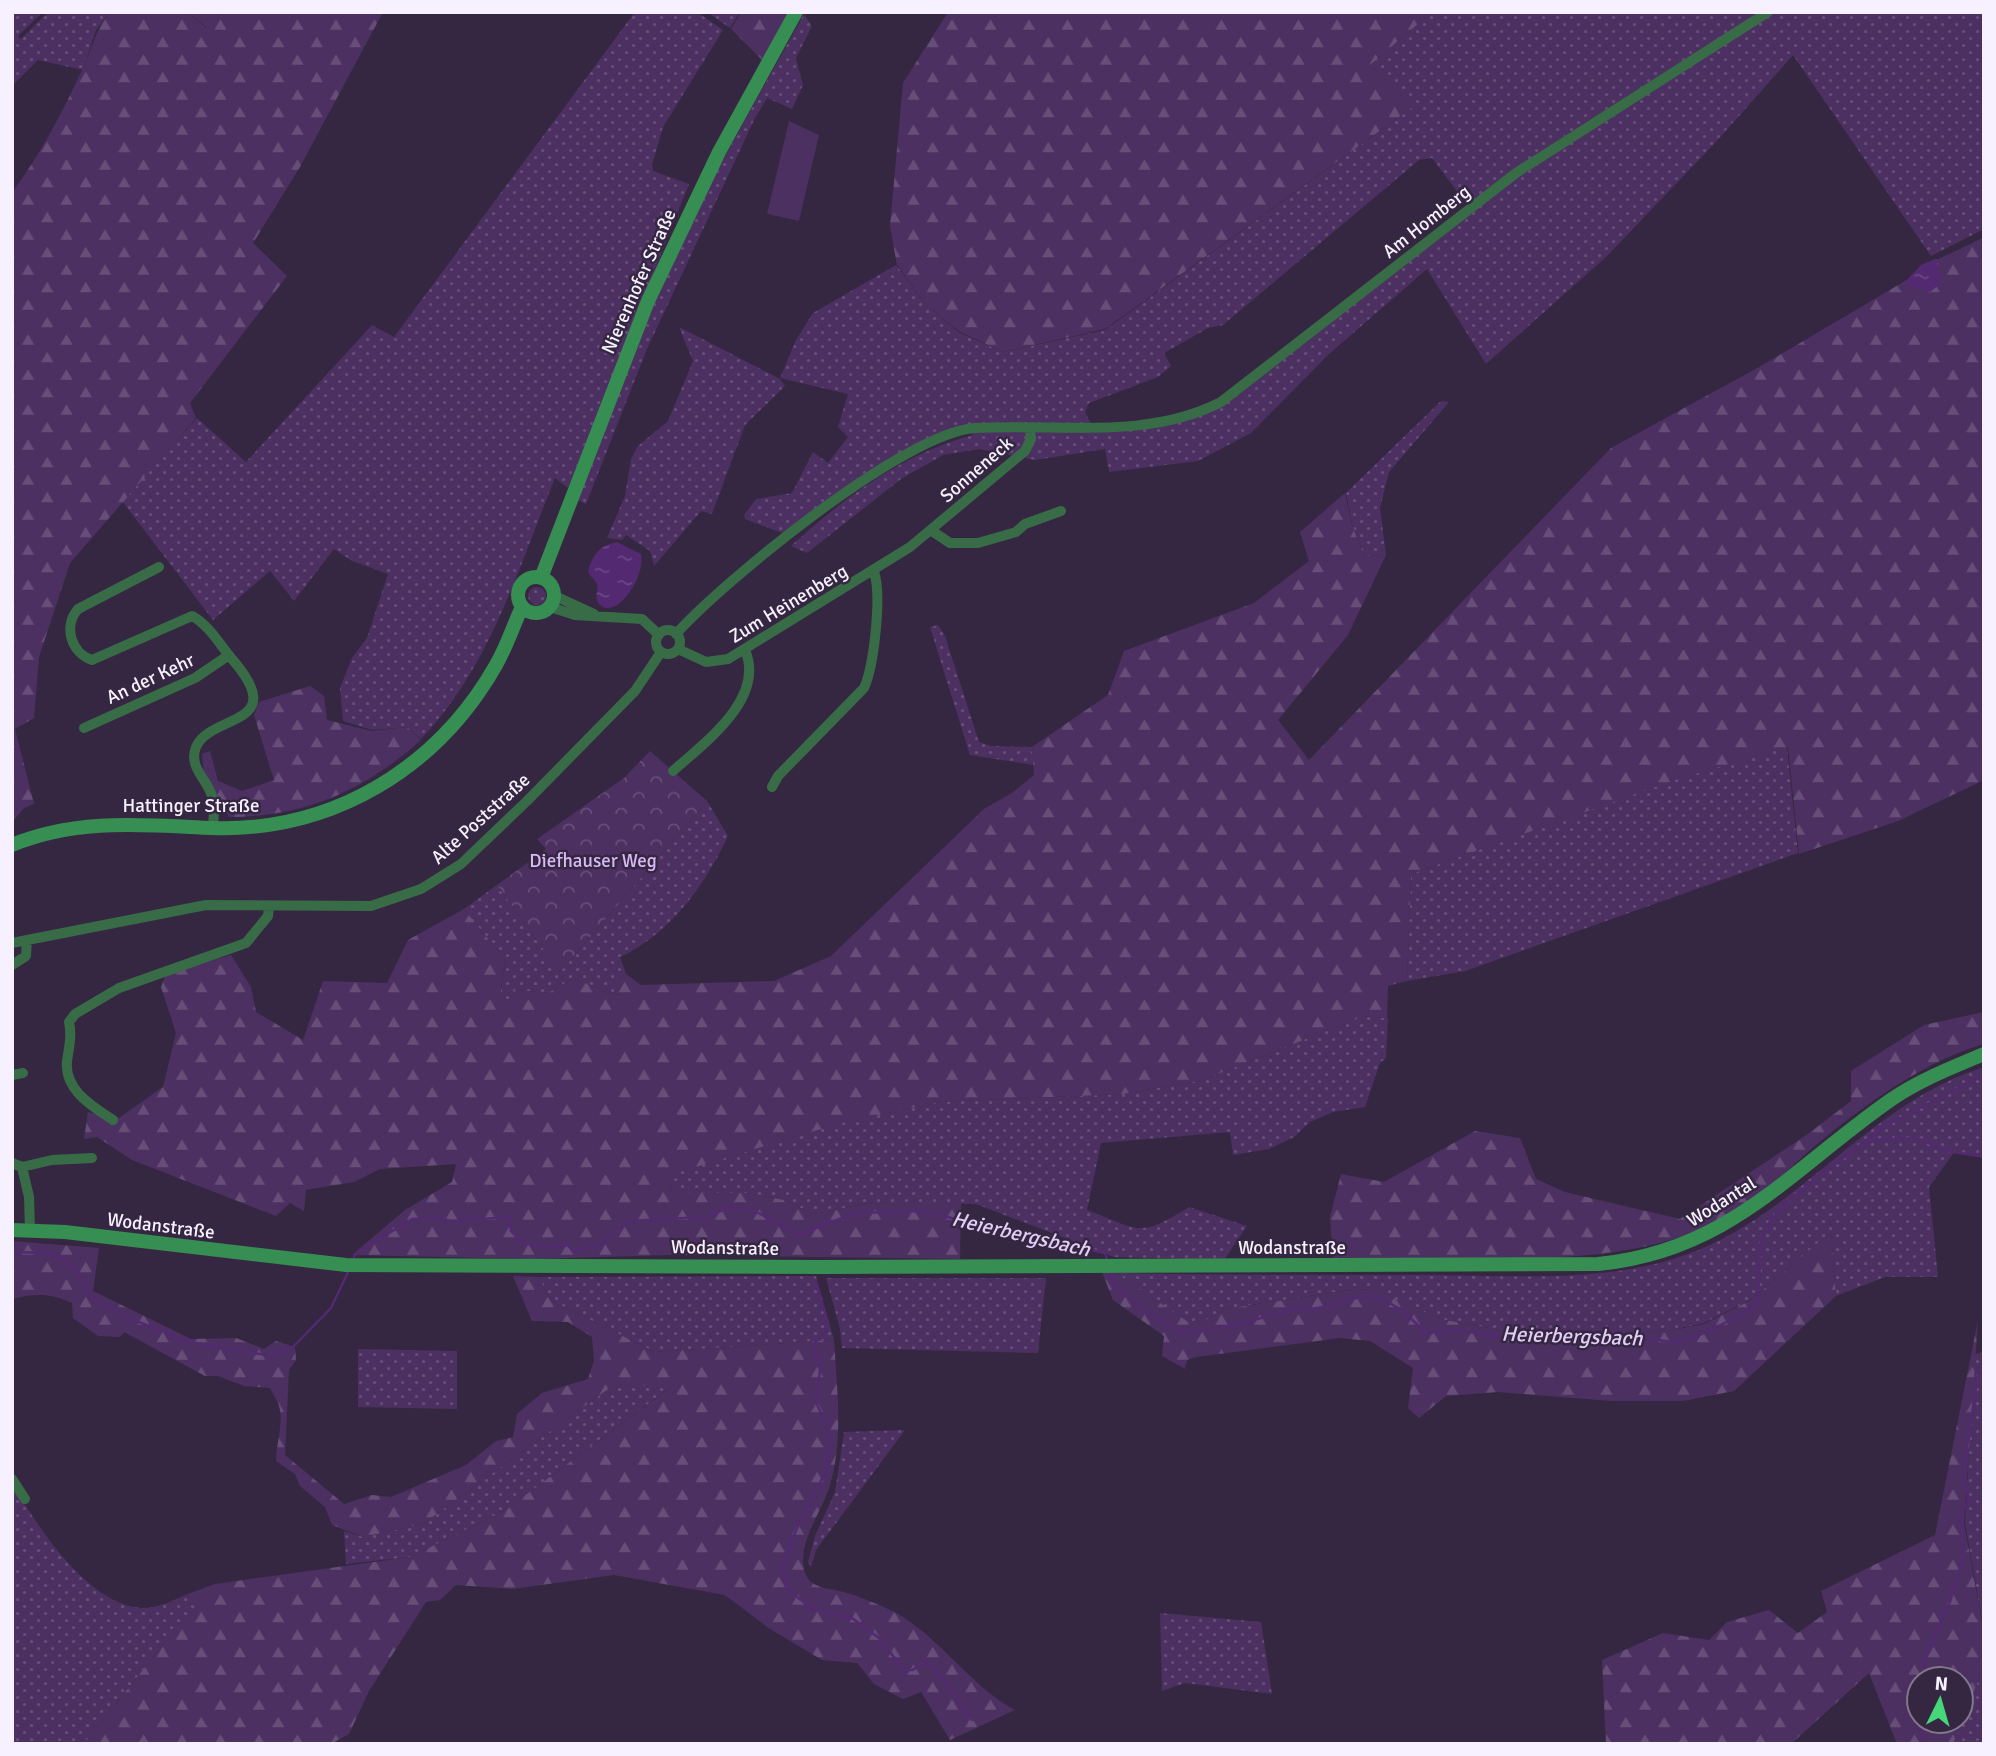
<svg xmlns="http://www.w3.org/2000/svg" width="1996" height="1756" viewBox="0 0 1996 1756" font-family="Signika,sans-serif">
<defs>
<pattern id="grass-dots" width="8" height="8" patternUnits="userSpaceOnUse" patternTransform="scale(1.75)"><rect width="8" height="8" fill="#4c3061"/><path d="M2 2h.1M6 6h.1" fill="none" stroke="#674e79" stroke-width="1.8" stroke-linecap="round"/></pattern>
<pattern id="forest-firs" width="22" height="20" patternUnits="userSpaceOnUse" patternTransform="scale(1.75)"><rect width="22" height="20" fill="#4c3061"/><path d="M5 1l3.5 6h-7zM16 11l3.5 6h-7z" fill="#674e79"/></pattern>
<pattern id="park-crowns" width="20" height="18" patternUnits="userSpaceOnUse" patternTransform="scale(1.75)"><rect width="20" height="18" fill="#4c3061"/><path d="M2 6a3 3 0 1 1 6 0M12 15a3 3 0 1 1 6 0" fill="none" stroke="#674e79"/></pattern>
<pattern id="water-ripples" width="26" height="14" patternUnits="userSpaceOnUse" patternTransform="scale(1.75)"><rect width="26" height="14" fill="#532971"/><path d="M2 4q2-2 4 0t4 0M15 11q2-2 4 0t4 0" fill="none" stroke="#6c4886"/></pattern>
</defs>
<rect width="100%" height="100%" fill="#352741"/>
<path fill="url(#grass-dots)" d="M12,12H43L18,36L21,39L48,12H110L96,30L83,70L38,60L12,86Z
M635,12H697L723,30L663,127L652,165L653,171L689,184L568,488L555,478C518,569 490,667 421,739L407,727L372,730L343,721L340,688L352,658L367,638L388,574L352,561L334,549L294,601L270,571L213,620L122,501L197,418L246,462L372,325L394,337Z
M707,12H740L730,28Z
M1432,12H1760L1555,142L1468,206L1432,158L1419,160L1223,325L1208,328L1164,353L1171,366L1158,377L1089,403L1085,412L1091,424C1141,427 1177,428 1223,405L1517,177L1774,12H1984V229L1931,256L1793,55L1714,144L1607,256L1486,364L1427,269L1329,354L1251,433L1198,461L1109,472L1105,449L1035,460L979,449L943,455L901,479L807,553L791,546C845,497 902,454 973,435L971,427C898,443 842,487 785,534L745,519L744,515L756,499L792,493L813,452L828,463L848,437L838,427L848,394L780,378L796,340L813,313L896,265L927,306L960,333L1003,352L1105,330L1413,107L1370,65Z
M804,14L812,26L796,58L803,85L792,109L767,98L755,118L647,349L586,504L576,499L637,339L718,169Z
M679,327L780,379L785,386L745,425L712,514L701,511L654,566L650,551L626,535L622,540L607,538L625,496L631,459L638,446L668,421L693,361Z
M1441,401L1449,402L1389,472L1380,508L1386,555L1364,556L1352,524L1346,493Z
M528 596a9 9 0 1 1 18 0a9 9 0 1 1-18 0Z
M938,625L945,636L979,742L991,746L1032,747L1034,765L970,755L930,627Z
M1787,747L1798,853L1465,971L1407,981L1411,874L1676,779Z
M707,801L728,836C705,885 670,934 620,957L626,974L614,984L623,995L606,992L574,978L548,993L515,990L510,1003L500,995L505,960L464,909L497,885L560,972Z
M1363,1016L1388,1018L1386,1058L1380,1063L1365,1107L1333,1112L1310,1122L1294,1137L1269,1149L1233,1155L1230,1132L1101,1143L1087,1210C1140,1230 1138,1239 1189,1207L1247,1226L1224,1260L1114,1257L976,1204L874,1202L814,1214L784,1200L747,1193H670L675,1173L840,1123L940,1102L1123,1094L1203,1080Z
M1984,1067V1157L1955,1151L1929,1187L1938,1277H1885L1836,1296L1831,1232L1752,1299L1704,1323L1668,1331L1555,1340L1440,1319L1375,1290L1354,1289L1226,1309L1194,1327L1116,1273C1219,1275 1321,1275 1423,1275C1518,1275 1622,1286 1710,1245C1810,1198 1876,1101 1984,1067Z
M816,1276L834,1340L655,1352L550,1300L539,1277Z
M826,1278H1046L1038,1353L842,1348L840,1329Z
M358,1349L457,1351V1409L358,1407Z
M1984,1351V1632L1965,1523L1974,1355Z
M615,1384L672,1386L504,1511L410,1557L346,1564L344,1531L363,1537L423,1524Z
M905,1430L816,1550L811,1567L808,1562L815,1536L835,1492L844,1432Z
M12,1483C37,1526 87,1604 141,1608C158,1609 173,1600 188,1594L191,1603L200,1609L165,1642L84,1744H12Z
M1160,1613L1261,1622L1272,1694L1185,1683L1162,1691Z
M1984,1666V1744H1953Z"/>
<path fill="url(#forest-firs)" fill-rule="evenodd" d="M110,12H188L206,28L221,12H383L300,167L253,243L287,276L190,403L196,418L70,563L39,657L34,718L15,729L34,804L24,808L12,822V193C39,156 63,112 82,70C93,48 94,32 110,12Z
M741,12L788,14L762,60L731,29Z
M948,12H1432L1370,65L1413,107L1105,329L1003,352L960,332L927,306L897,265L890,226L903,83Z
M1984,237V780L1898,821L1799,854L1788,747L1675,780L1411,874L1407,981L1388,986L1387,1018L1364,1016L1203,1080L1123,1094L940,1102L841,1123L676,1173L670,1192L747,1193L784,1200L814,1214L874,1202L961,1203L960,1259L671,1255L534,1259L352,1255L405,1210L452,1182L456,1164L380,1169L354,1182L306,1190L304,1211L290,1203L276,1216L132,1160L97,1137L84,1139L88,1112L119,1118L163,1087L176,1033L161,987L166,974L231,955L251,987L256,1012L303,1040L323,981L387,983L408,940L464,909L505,960L500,995L509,1002L515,990L548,993L574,978L606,992L621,995L613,984L626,974L641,985L774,981L831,956L984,809L1012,793L1034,775L1032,747L1108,695L1124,651L1254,603L1309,561L1300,532L1345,493L1352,525L1364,556L1386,555L1348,635L1278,720L1309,760L1611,448L1761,366L1910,278C1931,259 1959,251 1984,237Z
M310,686L324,696L327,720L372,731L407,727L421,740C365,790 305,817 229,817L204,775L202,754L210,751L218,781L242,791L274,780L254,715L259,702Z
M1984,1012V1044C1930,1059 1876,1097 1833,1131C1805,1153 1780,1179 1752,1200C1682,1251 1602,1256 1519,1259C1457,1261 1395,1260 1333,1259L1330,1217L1341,1174L1384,1182L1475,1131L1520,1138L1536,1179L1565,1192L1680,1219L1808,1134L1851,1101V1071L1924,1025Z
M1831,1232L1836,1296L1734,1391L1683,1401H1611L1498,1392L1446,1396L1419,1418L1408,1408L1413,1368L1370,1341L1340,1338L1196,1357L1187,1360L1185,1369L1162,1356L1164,1336L1113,1300L1102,1272L1116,1273L1194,1326L1226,1309L1355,1289L1376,1290L1440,1319L1554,1340L1668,1331L1704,1324L1751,1300Z
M12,1241L99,1248L93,1291L191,1339L236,1338L264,1349L276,1341L295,1347L296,1360L289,1370L285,1455L344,1504L372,1495L391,1497L466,1465L496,1441L513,1437L517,1414L542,1393L588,1379L594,1361L592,1337L568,1322L532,1321L513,1276L539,1277L550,1300L655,1352L834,1340C837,1388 844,1442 829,1488C821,1513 798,1542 804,1569C805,1574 807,1579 811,1582C821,1590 836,1589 847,1593C863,1598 881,1605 896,1613C942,1639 970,1686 1015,1710L950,1740L921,1692L903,1699L874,1684L857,1663L822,1660L770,1629L725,1595L614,1575L512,1589L456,1585L440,1600L426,1602L369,1691L349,1734L331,1744H84L165,1642L199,1609L191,1603L188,1594L215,1584L410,1557L504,1511L671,1387L615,1384L423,1524L363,1537L332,1525L325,1507L300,1486L295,1474L276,1461C276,1443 285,1420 278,1403C276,1398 272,1393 270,1388L244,1386L218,1376H205L124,1332L120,1337L98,1336L73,1318L72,1303C52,1293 34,1293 12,1299Z
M1978,1320L1964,1523L1984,1633V1666L1953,1744H1897L1869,1673L1791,1744H1606L1602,1660L1663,1633L1709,1640L1727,1622L1769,1610L1798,1633L1827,1612L1821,1591L1935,1535ZM1919,1679H1961V1721H1919Z"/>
<path fill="url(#park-crowns)" d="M650,751L707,801L560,972L497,885L546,849L537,839L624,778Z"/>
<path fill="#4c3061" d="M188,12H221L207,28Z
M789,121L819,135L799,221L767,214Z"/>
<path fill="url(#water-ripples)" d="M1935,259H1938L1940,284L1930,292L1907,285L1905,282L1921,265Z
M617,542L641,554C646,576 617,620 600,605C593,599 599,591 597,584C595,579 589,576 588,571C594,554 598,546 617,542Z"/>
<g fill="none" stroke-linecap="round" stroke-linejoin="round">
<path stroke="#532971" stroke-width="2.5" d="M1868,1140L1917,1138L1947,1151L1984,1157
M1045,1240L1105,1253L1107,1260
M12,1252L45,1253L63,1259L76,1270L91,1297L125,1317L171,1334L178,1340L271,1356L291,1349L331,1308L349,1270
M353,1261L355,1254L412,1219L437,1218L452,1221L510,1217L511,1231L522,1243L549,1247L567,1245L574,1251L601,1245L627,1221L706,1217L728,1208L755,1211L798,1235L855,1213L921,1211L960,1220
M1110,1270L1113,1283L1140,1308L1178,1331L1191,1332L1241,1324L1295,1308L1314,1309L1368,1295L1381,1298L1403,1311L1426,1333L1455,1330L1513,1338L1583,1339L1628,1336L1673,1342L1698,1336L1741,1315L1758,1302L1761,1241L1771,1219L1791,1198L1885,1126L1984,1075
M815,1281L825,1313L826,1335L815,1342C814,1352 819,1359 820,1368C820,1380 815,1393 817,1404C819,1411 825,1417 827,1424C839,1470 807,1499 793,1538C789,1548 788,1557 782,1567L787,1589L811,1608L852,1618L879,1638L904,1670H913L922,1662L935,1668L972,1720
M1922,1679L1925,1656L1933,1644L1934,1635L1950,1602L1962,1560V1513L1969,1499L1963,1473L1978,1374L1984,1371
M1921,1721L1923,1744"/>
<path stroke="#532971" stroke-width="10" d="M960,1220L1045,1240"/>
<path stroke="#386c47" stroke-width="10" d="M932,531L950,543H978L1016,532L1025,524L1061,511
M159,567L78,609C63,626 71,653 92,660L192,616C208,624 221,646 232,659C291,727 211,713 196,747C188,767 207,779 212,796C216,805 213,818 213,828
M555,596L594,614
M550,607L575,615L642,619L659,635
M656 642a12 12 0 1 1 24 0a12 12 0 1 1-24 0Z
M676,634C726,579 904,433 975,428C1057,423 1145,441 1221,402L1516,173L1768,12
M678,649L706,662L728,659L910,547L1025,451L1031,439L1030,429
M84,728L195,678L229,655
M673,771C704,743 766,699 745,650
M772,787L778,776L864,688C874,666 882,595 874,572
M12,943L206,905L371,906L421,889L461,864L527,801L635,691L661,652
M12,965L26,956L27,940
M12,1075L23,1073
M113,1120C92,1106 64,1090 67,1061C69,1047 72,1036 69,1022L75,1014L119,988L246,943L268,916L269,906
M12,1163L22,1167L29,1197L30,1230
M22,1167L52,1160L92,1158
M12,1479L25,1499"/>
<path stroke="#368e53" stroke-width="14" d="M518 595a18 18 0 1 1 36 0a18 18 0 1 1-36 0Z
M541,578L648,301L719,152L796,12
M12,845C77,818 144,825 212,828C332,832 437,769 496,665C507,646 513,626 522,607
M12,1230L65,1232L346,1265L819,1267L1598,1264C1730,1251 1791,1169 1892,1099C1920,1080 1953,1067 1984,1054"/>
</g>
<g text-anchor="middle" stroke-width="5" stroke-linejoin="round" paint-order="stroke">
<g font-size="19" fill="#f7f0fe" stroke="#352741">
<text transform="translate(1426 221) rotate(-38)" y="7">Am Homberg</text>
<text transform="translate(638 281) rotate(-66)" y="7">Nierenhofer Straße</text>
<text transform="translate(976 469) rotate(-41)" y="7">Sonneneck</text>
<text transform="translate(788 603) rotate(-31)" y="7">Zum Heinenberg</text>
<text transform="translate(150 678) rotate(-25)" y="7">An der Kehr</text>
<text x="191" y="812">Hattinger Straße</text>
<text transform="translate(480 818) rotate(-42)" y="7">Alte Poststraße</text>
<text transform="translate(1721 1201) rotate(-32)" y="7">Wodantal</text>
<text transform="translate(161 1225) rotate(7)" y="7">Wodanstraße</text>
<text transform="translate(725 1247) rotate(1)" y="7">Wodanstraße</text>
<text x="1292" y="1254">Wodanstraße</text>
</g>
<g font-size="19" fill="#d9b8f6" stroke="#352741">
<text x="593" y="867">Diefhauser Weg</text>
</g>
<g font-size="21" font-style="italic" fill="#e3cdf6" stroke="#352741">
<text transform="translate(1021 1234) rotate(13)" y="7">Heierbergsbach</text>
<text transform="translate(1572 1336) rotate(2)" y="7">Heierbergsbach</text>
</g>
</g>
<rect width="1996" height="1756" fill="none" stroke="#f7f0fe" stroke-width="28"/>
<g transform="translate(1940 1700) rotate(5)"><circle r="33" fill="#352741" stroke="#83778d" stroke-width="2"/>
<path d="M0-5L12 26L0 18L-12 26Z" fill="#45d77a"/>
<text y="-10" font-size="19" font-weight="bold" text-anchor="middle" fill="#f7f0fe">N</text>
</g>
</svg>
